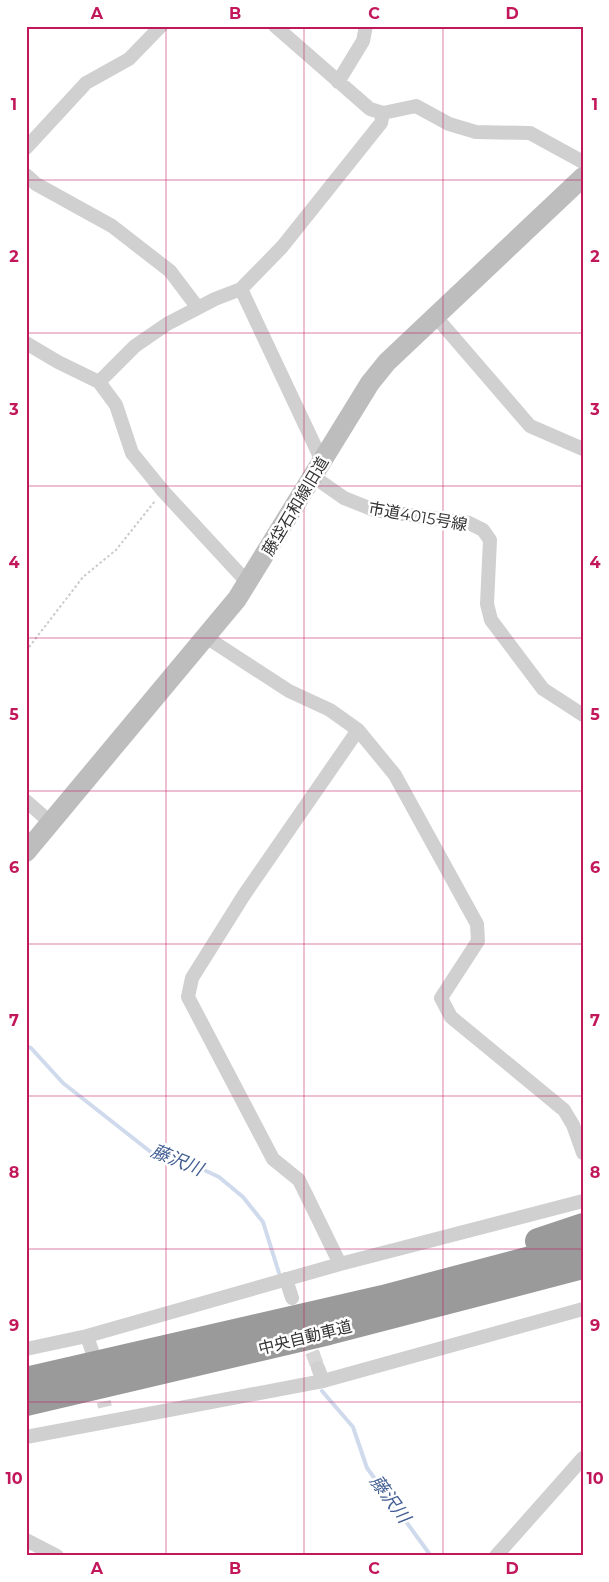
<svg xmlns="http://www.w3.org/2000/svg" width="609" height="1582" viewBox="0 0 609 1582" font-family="Montserrat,'Noto Sans JP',sans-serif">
<rect width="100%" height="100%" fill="#fff"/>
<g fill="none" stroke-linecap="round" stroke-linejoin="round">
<path stroke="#d0daed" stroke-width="4" d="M26,1046L31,1048L63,1083L152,1153L189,1163L219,1177L243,1197L263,1222L279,1273
M322,1391L353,1427L367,1468L431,1556"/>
<path stroke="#d6d6d6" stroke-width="14" stroke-dasharray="14 7" stroke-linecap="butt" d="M305,1332L318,1368
M99,1381L105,1407"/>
<path stroke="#cacaca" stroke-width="2" stroke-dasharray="2.5 2.5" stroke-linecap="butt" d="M26,651L83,577L116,550L155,501"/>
<path stroke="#d0d0d0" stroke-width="14" d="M275,26L370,109L383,113L416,106L449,124L476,132L530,133L583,162
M338,82L363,41L366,26
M26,148L86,83L129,59L161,26
M26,175L36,184L112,226L139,247L170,271L198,308
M241,289L322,461
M436,317L530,426L583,449
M26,343L58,362L99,382L116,405L132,453L163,491L248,583
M99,382L135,346L167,324L215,299L241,289L282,247L381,123L383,113
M314,477L344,498L374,510L469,523L483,530L490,540L487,604L491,620L543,689L583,715
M206,637L289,691L330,710L358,730L395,775L477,924L478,941L441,998L451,1017L564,1110L573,1125L583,1153
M26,801L50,822
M340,1264L299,1180L273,1159L188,997L192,978L244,895L358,730
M286,1279L292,1298
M87,1336L92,1351
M26,1349L87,1336L340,1264L583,1201
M318,1368L323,1381
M26,1437L323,1381L583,1309
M26,1540L57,1556
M496,1556L583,1458"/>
<path stroke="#bdbdbd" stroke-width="20" d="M26,852L237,599L370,383L387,362L583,177"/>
<path stroke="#9a9a9a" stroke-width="26" d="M538,1241L583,1226
M26,1380L383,1298L583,1245
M26,1403L329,1332L583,1266"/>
</g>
<path fill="none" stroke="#c2185b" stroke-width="1" stroke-opacity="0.55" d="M166,26V1556M304,26V1556M443,26V1556M26,180H583M26,333H583M26,486H583M26,638H583M26,791H583M26,944H583M26,1096H583M26,1249H583M26,1402H583"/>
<g text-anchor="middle" stroke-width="5" stroke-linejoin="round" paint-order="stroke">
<g font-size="16" fill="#333" stroke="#fff">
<text transform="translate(295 506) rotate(-59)" y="6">藤垈石和線旧道</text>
<text transform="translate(418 516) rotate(10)" y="6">市道4015号線</text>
<text transform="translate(305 1337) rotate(-14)" y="6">中央自動車道</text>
</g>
<g font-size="18" font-style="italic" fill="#425e93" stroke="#fff">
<text transform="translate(177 1160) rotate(22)" y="6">藤沢川</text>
<text transform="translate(390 1499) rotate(54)" y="6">藤沢川</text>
</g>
</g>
<rect width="609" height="1582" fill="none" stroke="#ffffff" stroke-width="55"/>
<rect x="28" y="28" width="554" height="1526" fill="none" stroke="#c2185b" stroke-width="2"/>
<g font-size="16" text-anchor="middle" font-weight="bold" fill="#c2185b">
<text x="97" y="19">A</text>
<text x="235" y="19">B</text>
<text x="374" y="19">C</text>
<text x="512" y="19">D</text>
<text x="14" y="110">1</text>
<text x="595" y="110">1</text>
<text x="14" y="262">2</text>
<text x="595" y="262">2</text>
<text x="14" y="415">3</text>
<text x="595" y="415">3</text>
<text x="14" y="568">4</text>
<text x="595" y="568">4</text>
<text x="14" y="720">5</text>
<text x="595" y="720">5</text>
<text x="14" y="873">6</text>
<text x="595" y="873">6</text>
<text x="14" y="1026">7</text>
<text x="595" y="1026">7</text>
<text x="14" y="1178">8</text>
<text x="595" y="1178">8</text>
<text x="14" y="1331">9</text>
<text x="595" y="1331">9</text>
<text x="14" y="1484">10</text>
<text x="595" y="1484">10</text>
<text x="97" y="1574">A</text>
<text x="235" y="1574">B</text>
<text x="374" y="1574">C</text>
<text x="512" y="1574">D</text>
</g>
</svg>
